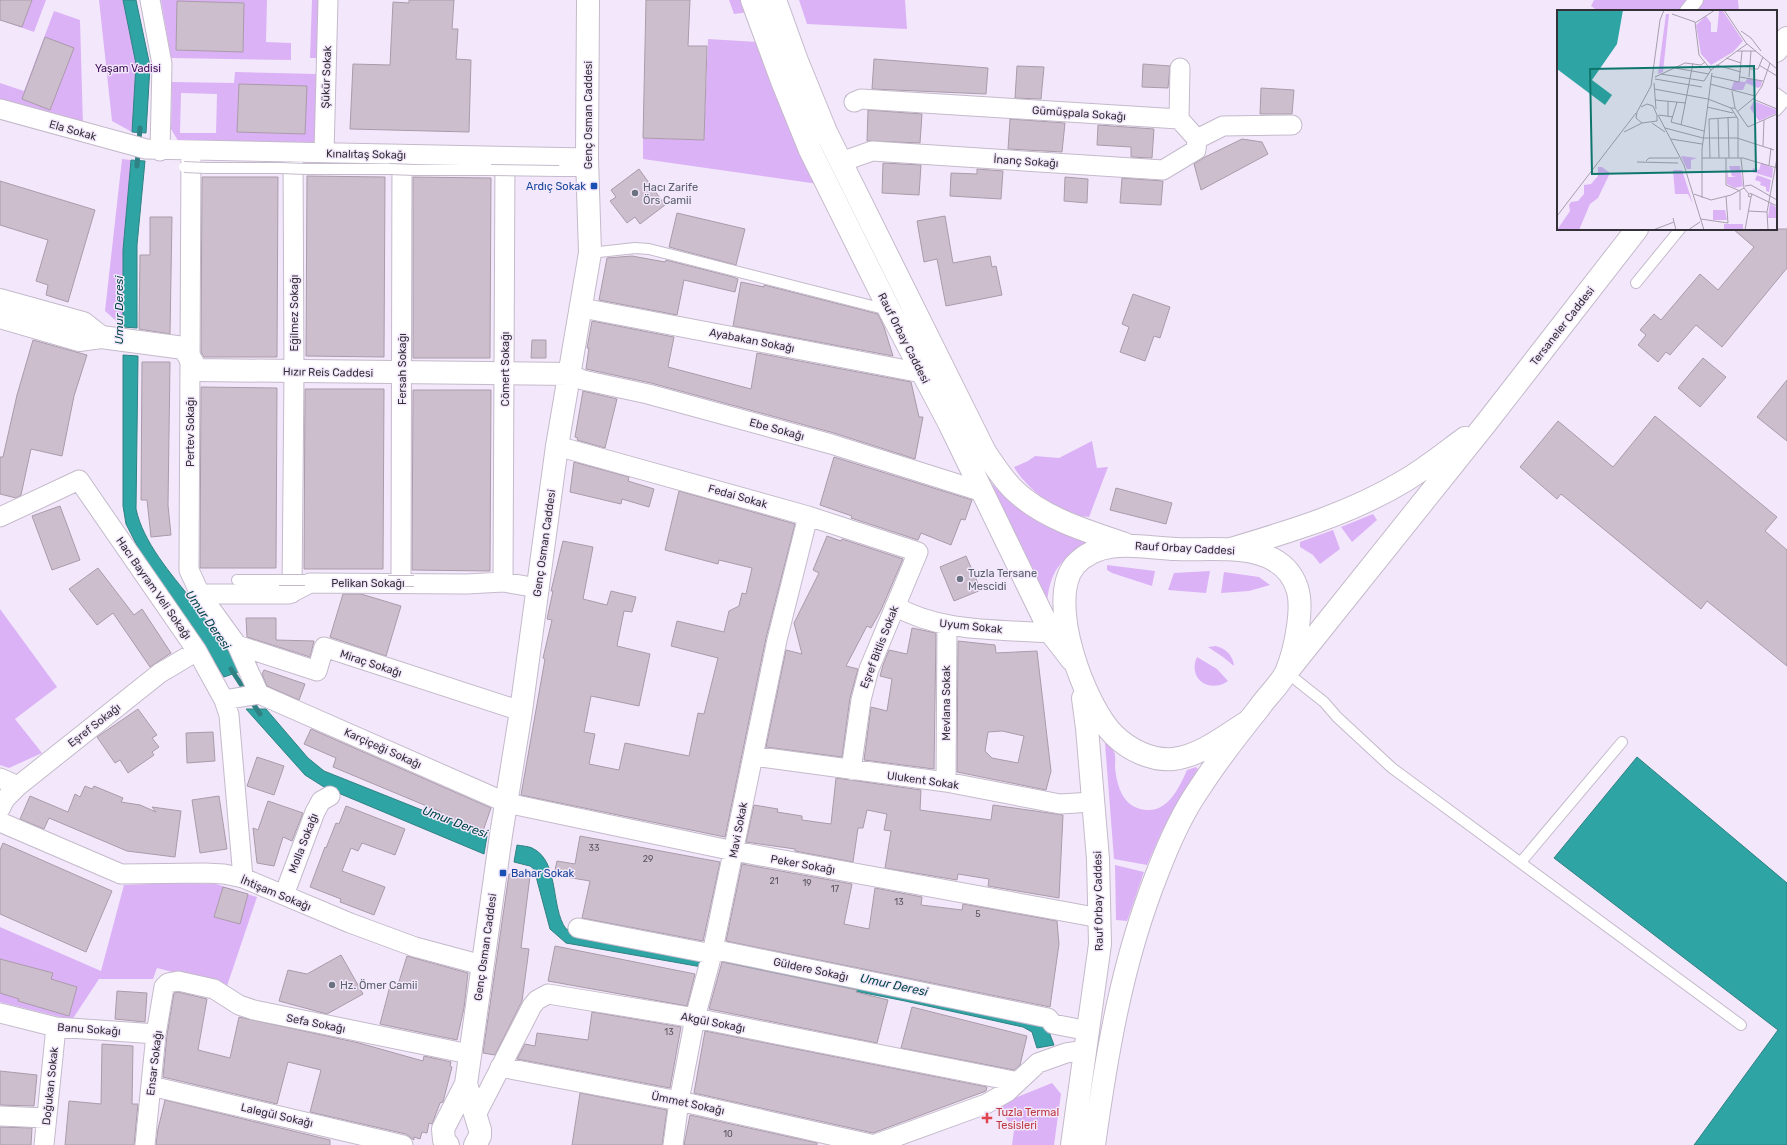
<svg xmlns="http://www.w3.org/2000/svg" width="1787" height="1145" viewBox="0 0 1787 1145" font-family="Rubik,sans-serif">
<rect width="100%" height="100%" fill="#f3e8fb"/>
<path fill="#dbb2f6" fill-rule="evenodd" d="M0,0H46L34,32L0,20Z
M99,0H136L150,66L146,133L132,132L112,121Z
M161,0H267L266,42L291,43V60L171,58Z
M312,0H321L319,58H310Z
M729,0H745L750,12L734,14Z
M799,0H905L907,29L807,24Z
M1594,0H1738L1739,11H1598L1591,6Z
M54,11L80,20L83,126L0,103V83L24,91Z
M708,39L758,42L818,184L643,159V138L704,140Z
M235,72L317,74V146L180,144L171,129L172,82L234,83ZM181,93L217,94L216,133H180Z
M819,142L991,483C1025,516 1047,528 1091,542C1062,559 1051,567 1047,602Z
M122,159L131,160L123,250V327L105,311Z
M1092,441L1097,468L1108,467L1089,517C1083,516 1074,517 1067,514C1052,509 1021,481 1014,467L1028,461L1035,456L1059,458Z
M1373,514L1377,520L1352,542L1341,527Z
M1333,530L1340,549L1320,564L1313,555L1300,547V542Z
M1107,565L1155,571L1152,586L1112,573L1107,570Z
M1210,571L1206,593L1168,590L1174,573Z
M1224,572L1259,577L1270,585L1249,591L1221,593Z
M0,609L57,687L15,719L42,753L9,768L0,765Z
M1216,646C1226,649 1233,655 1234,666L1223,657L1208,647Z
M1197,657L1217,669L1228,681C1210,694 1187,679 1197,657Z
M1105,743C1108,745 1113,749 1114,752C1116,755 1115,763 1115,767C1117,788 1124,810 1149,810C1169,810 1180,786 1187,770L1196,767L1198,769L1162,831L1147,865L1114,859Z
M1115,865L1144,872L1127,921L1116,920Z
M173,883L216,884L257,897L227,986L157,968L153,979H99L72,1020L0,1002V927L101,971L124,885Z
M1052,1083L1061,1094L1054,1145H1012L1014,1130L997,1105Z"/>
<path fill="#2ea4a4" stroke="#308183" d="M123,0H136L150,66L146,133L132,132L136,64Z
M131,160L145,161L137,245V328L123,327V250Z
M123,355L138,356L136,509C143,542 171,574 192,600C209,623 226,646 241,671L224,677L209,653L151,573L126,524L123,506Z
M246,709H266L308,758L324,771L487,836L484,854L324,787L305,775Z
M1637,757L1787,883V1145H1694L1778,1030L1554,858Z
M517,845C521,846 528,846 532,848C560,861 550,907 566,929L704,955L702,967L566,943L550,929L534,869L530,866L514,862Z
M727,960L1046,1024L1054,1045L1037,1048L1032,1032L1023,1027L905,1001L727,966Z"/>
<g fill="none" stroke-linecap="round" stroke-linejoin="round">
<path stroke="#308183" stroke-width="5" d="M137,166L140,128
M231,669L246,692
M250,699L260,714"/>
</g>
<path fill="#cdbecd" stroke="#aa9baa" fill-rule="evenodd" d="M0,0H32L22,27L0,20Z
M409,0H454L452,29H458L456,59L471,60L469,132L350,129L353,64L390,65L393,2L409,3Z
M646,0H690L688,46H707L704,140L643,138Z
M177,1L244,3L243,52L176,50Z
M45,37L74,48L50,110L22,99Z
M874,59L988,68L986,94L872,89Z
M1143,64L1170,66L1168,88L1142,87Z
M1017,66L1044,67L1041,99L1015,98Z
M239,84L307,86L305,134L237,132Z
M1261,88L1294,90L1292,114H1260Z
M868,110L922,114L920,143L867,141Z
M1010,119L1065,123L1062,152L1008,149Z
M1098,125L1154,129L1152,158L1131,157V147L1097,145Z
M1242,139L1262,142L1268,154L1201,190L1194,164L1205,157Z
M883,163L921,165L919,195L882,193Z
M639,169L665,205L640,224L635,217L627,223L610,201L616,197L611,190Z
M977,169L1003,171L1001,199L950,196L951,173L977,174Z
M307,176L385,177L384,357L306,356Z
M202,177H278L277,357H204L201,352Z
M413,177L491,178L490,358H413Z
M1065,177L1088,179L1087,203L1064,201Z
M1122,178L1163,181L1161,205L1120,203Z
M0,181L95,210L68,302L46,295L48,285L36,281L48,240L0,225Z
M677,213L745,229L736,265L669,247Z
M945,216L953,263L990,256L992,267L996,266L1002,295L946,306L937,259L924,262L917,221Z
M150,217H172L170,334L139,329L140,255H150Z
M1733,229H1787V268L1722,347L1696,325L1670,355L1666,352L1658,362L1638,345L1646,335L1640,330L1654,314L1661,320L1700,274L1718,290L1754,247Z
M632,256L665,262L666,260L733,277L738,279L735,292L684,280L677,315L599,300L607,258Z
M741,282L764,287V285L878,314L884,327L893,356L733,326Z
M1133,294L1170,307L1160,338L1154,336L1145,361L1120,352L1129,327L1122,324Z
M592,321L674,337L668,367L751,389L757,353L911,382L919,417H923L915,459L834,433L651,383L586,369L589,348H587Z
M33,340L87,355L74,396L62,456L31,449L21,495L16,498L0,494V457H3L17,395Z
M532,340H546V358H531Z
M1703,358L1726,377L1700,407L1678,388Z
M142,362H170L168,505L171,535L151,537L147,500H141Z
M1787,380V441L1757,417Z
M201,387L277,388L276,568H200Z
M305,389H384L383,569H304Z
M413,390H491L490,571L412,570Z
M583,391L617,399L605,448L577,440L578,438L575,437Z
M1655,416L1777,517L1765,531L1787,550V666L1707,601L1701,609L1561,494L1557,499L1520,467L1558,421L1613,467Z
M834,457L972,500L965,520L961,519L951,545L921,533L918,540L851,518L852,516L820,505Z
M574,462L629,477L628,481L654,489L649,507L622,499L621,504L570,492Z
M1116,488L1172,503L1166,524L1110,510Z
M679,491L795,524L766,638L725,837L521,795L545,659L543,658L552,620L547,619L553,591H551L563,541L593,547L583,599L607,605L611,591L636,597L632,612L624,611L617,646L650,654L639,706L591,696L584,732L595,734L589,764L619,770L625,743L689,756L698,713L704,714L718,658L671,646L677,621L724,632L729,611L739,606L742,593L746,594L752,568L719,560L718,564L665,550Z
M60,506L80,560L52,570L32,516Z
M827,536L841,541L842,539L903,559L881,610L871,628L867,626L846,666L858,669L850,698L842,757L766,747L786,650L802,654L794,623L819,573L813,570Z
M966,556L981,590L954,601L940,567Z
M98,568L134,615L142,609L171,653L150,667L113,613L97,625L69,589Z
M343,594H361L401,606L386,656L330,637Z
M246,618H276V640L314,641L310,657L247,637Z
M912,628L936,633L934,769L864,760L871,707L887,711L892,679L880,676L883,665L889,650L907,654Z
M958,641L995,645L996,653L1037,651L1051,771L1046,790L957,772ZM1002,731L1024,736L1018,763L992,758L985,751L988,732Z
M264,670L305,684L299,700L267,686L262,674Z
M138,709L157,735L152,738L159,747L152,752L154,755L128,773L120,760L115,763L97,737Z
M311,729L491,808L483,831L440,815L441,812L333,767L336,758L304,744Z
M213,732L215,761L187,763L186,733Z
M257,757L284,766L274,795L247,786Z
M836,778L921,790L920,810L991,820L993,805L1063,815L1059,898L988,886L989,879L958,874L957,880L885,868L891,831L884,830L887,814L867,810L863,828H858L853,862L795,851V849L746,842L754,805L778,809L777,812L802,816V820L831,824Z
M85,786L92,789L94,786L123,798L121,802L140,805L156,812L152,807L181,811L175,857L127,851L49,818L44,829L20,819L30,796L68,812L75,794L80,797Z
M219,796L227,849L200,853L192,800Z
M268,801L303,813L292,841L283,837L274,866L257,863L253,828L258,830Z
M346,806L405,829L395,855L362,843L358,851L351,848L342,871L385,887L374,915L340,902L341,899L310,887L325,847L326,848L336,823L339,824Z
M580,836L720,862L703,941L582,918L590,881L554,875L557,861L575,864Z
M3,843L112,891L86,952L0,914V850Z
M742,864L852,884L844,924L869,929L875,888L922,897L921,905L962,910L963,904L1057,921L1059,944L1050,1007L726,941Z
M509,874L530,876L521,948L529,949L522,1001L495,1055L483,1053Z
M223,887L248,894L240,924L214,917Z
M555,946L695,974L687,1006L548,981Z
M341,955L363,994L327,1014L279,1001L288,970L307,974Z
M407,956L468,973L464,1008L457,1040L380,1024L390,986L397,988Z
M0,959L53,973L51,979L77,987L69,1016L18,1001L19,999L0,993Z
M722,962L857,990L856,992L888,1000L877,1043L709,1009Z
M117,991L147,993L145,1022L115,1019Z
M178,992L207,999L198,1050L230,1058L239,1017L359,1043L423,1061L424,1056L451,1062L450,1066L452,1067L443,1102L440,1103L432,1124L429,1123L427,1133L422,1132L420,1139L414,1137V1140L406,1134L310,1112L321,1070L288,1062L277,1104L163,1077L167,1035L174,993Z
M912,1007L1027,1036L1020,1065L1014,1070L901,1048Z
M592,1012L681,1027L670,1088L517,1059L525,1044L535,1046L537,1033L588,1040Z
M705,1031L987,1087L986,1091L873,1133L694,1093Z
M102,1044L133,1046L132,1104H138L134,1145H65L69,1101L101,1104Z
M0,1071L37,1075L34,1106L0,1105Z
M580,1093L667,1110L662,1145H572Z
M165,1100L330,1140V1145H156L158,1129Z
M690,1115L817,1143V1145H684Z
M0,1127L32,1128L31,1145H0Z"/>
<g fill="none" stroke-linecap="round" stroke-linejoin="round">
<defs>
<path id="service" d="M1776,93L1787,101
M1776,111L1786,100
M207,168H280
M306,169H389
M415,170H491
M559,171H588
M590,253L635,248L649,249L888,310
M1636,283L1680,229
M237,580H279
M1286,672L1324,702L1337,717L1392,768L1741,1025
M1521,862L1622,742"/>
<path id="pedestrian" d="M1687,11L1696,0"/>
<path id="minor" d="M150,0L162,64L160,151
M854,102L861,99L1179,119L1197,139L1223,126L1292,125
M0,109L146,149L587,158
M1179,119L1180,68
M191,151L189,570L200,594L237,645L259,694
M324,153L328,0
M841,162L872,151L1163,170L1196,150L1197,139
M582,308L922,373
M569,374L583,380L648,394L831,444L983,492
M557,446L808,516L918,552L869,669L861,700L851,770
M0,517L79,480L197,651L224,700L259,694
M503,582L505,157
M401,584L402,155
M292,593L294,372L293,153
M200,594H289L310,583L467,584L503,582L538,588
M895,606C941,633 999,629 1051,633
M237,645L317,671L324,647L521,711
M259,694L507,803L734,851L1100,918
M224,700L229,715L243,878
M753,756L946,782L1060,804L1093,802
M0,778L18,786
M946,782L947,625
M0,809L5,799L18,786L160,673L197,651
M0,822L121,874L205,873L224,874L243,878L350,923L415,947L482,965
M284,895L315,812L321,801L330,796
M578,928L712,954L722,951L1048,1018L1053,1024L1089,1031
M0,1013L56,1027L156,1034
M500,1067L679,1101L875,1145
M151,1086L403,1145
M476,1115L532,1006L537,1000L548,994L695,1018L1018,1082
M0,1116L46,1118
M44,1145L56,1027
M145,1145L156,1034L164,987L168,983L178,981L214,989L239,1005L254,1010L469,1054
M673,1145L679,1101L695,1018L712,954L777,640L808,516
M873,1145L986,1104L1007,1092L1038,1063L1066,1053L1086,1050"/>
<path id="tertiary" d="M0,300L83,323L101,337
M0,317L79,340L101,337L184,348L197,370L569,374
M466,1084L501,835L521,711L557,446L590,253L587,158L588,0
M448,1145L444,1140L443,1129L466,1084L480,1130V1136L475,1145"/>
<path id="secondary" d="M1776,51L1787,38
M1231,549C1291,531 1352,513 1406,480C1426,468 1446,452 1465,438
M1287,672L1487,422L1637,229"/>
<path id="primary" d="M752,0L782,81L810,150L890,311L949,423L1051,633L1072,660
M775,0L797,61L826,132L985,452C994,465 1003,480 1015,491C1045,519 1087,531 1125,544
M1072,1145L1100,944L1098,859L1087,728L1083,698
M1094,1145C1107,1052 1122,962 1157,874C1168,845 1181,815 1199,789C1217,761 1238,734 1259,708C1267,696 1282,683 1287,670C1295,650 1304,608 1297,588C1281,539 1215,551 1176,549C1143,548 1101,536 1075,565C1045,600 1085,707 1114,735C1129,750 1152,761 1173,759C1200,756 1225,736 1247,722"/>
</defs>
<use href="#service" stroke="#c4bacb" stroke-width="12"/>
<use href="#pedestrian" stroke="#c4bacb" stroke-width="16"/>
<use href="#minor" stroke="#c4bacb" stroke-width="21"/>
<use href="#tertiary" stroke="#c4bacb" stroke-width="24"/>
<use href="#secondary" stroke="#c4bacb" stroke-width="24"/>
<use href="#primary" stroke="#c4bacb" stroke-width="24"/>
<use href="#service" stroke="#fff" stroke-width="10"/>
<use href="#pedestrian" stroke="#fff" stroke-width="14"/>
<use href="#minor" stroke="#fff" stroke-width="19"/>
<use href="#tertiary" stroke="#fff" stroke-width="22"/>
<use href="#secondary" stroke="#fff" stroke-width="22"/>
<use href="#primary" stroke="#fff" stroke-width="22"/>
<defs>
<path id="service-bridge" d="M184,167L207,168
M280,168L306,169
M389,169L415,170
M491,170L559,171
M279,580H305
M388,581H414"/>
</defs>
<use href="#service-bridge" stroke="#c4bacb" stroke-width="12" stroke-linecap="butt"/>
<use href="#service-bridge" stroke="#fff" stroke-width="10"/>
</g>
<g fill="#1a4fb4" stroke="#f3e8fb" stroke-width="1.5">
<rect x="590" y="182" width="8" height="8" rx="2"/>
<rect x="499" y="869" width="8" height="8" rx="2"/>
</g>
<g fill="#6b7280" stroke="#f3e8fb" stroke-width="1.5">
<circle cx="635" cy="193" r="4"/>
<circle cx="960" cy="579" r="4"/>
<circle cx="332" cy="985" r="4"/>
</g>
<path fill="#e0444e" stroke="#f3e8fb" stroke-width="1.5" d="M985 1112h4v4h4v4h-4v4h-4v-4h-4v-4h4z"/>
<g text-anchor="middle" stroke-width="3" stroke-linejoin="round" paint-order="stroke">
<g font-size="9" fill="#5a545c">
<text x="594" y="851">33</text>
<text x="648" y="862">29</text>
<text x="774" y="884">21</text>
<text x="807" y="886">19</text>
<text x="835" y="892">17</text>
<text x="899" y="905">13</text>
<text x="978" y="917">5</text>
<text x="669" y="1035">13</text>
<text x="728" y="1137">10</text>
</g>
<g font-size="11" fill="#400f58" stroke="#f3e8fb">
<text x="128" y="72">Yaşam Vadisi</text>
</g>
<g font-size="11" fill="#343037" stroke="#f3e8fb">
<text transform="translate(326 77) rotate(-88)" y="4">Şükür Sokak</text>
<text transform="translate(1079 113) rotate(4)" y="4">Gümüşpala Sokağı</text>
<text transform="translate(588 115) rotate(-90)" y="4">Genç Osman Caddesi</text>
<text transform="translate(73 130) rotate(16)" y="4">Ela Sokak</text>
<text transform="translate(366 154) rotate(1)" y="4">Kınalıtaş Sokağı</text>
<text transform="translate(1026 161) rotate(4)" y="4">İnanç Sokağı</text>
<text transform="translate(294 313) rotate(-90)" y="4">Eğilmez Sokağı</text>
<text transform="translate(1562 326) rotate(-52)" y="4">Tersaneler Caddesi</text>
<text transform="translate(904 338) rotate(63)" y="4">Rauf Orbay Caddesi</text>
<text transform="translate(752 340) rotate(11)" y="4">Ayabakan Sokağı</text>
<text transform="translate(402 369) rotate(-90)" y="4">Fersah Sokağı</text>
<text transform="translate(505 369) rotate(-90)" y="4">Cömert Sokağı</text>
<text transform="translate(328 372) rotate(1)" y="4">Hızır Reis Caddesi</text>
<text transform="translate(777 429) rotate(15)" y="4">Ebe Sokağı</text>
<text transform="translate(190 432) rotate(-90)" y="4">Pertev Sokağı</text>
<text transform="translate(738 496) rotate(16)" y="4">Fedai Sokak</text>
<text transform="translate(544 543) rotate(-82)" y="4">Genç Osman Caddesi</text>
<text transform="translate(1185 548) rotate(3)" y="4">Rauf Orbay Caddesi</text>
<text x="368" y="587">Pelikan Sokağı</text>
<text transform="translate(154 588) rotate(55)" y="4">Hacı Bayram Veli Sokağı</text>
<text transform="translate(971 626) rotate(6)" y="4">Uyum Sokak</text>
<text transform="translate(879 647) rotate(-69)" y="4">Eşref Bitlis Sokak</text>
<text transform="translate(371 663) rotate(18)" y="4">Miraç Sokağı</text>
<text transform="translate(946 703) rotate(-90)" y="4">Mevlana Sokak</text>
<text transform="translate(94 725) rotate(-38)" y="4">Eşref Sokağı</text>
<text transform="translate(383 748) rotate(24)" y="4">Karçiçeği Sokağı</text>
<text transform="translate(923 780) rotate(8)" y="4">Ulukent Sokak</text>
<text transform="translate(738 830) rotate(-79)" y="4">Mavi Sokak</text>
<text transform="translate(303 843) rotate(-69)" y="4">Molla Sokağı</text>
<text transform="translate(803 864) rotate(10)" y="4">Peker Sokağı</text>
<text transform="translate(276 893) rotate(22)" y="4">İhtişam Sokağı</text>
<text transform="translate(1098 901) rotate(-91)" y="4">Rauf Orbay Caddesi</text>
<text transform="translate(485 947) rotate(-82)" y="4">Genç Osman Caddesi</text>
<text transform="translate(811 969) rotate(12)" y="4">Güldere Sokağı</text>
<text transform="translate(713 1022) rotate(11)" y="4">Akgül Sokağı</text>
<text transform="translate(316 1023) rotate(11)" y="4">Sefa Sokağı</text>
<text transform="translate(89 1029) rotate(4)" y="4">Banu Sokağı</text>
<text transform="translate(154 1063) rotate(-83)" y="4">Ensar Sokağı</text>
<text transform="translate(50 1086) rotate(-84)" y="4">Doğukan Sokak</text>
<text transform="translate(688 1103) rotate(12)" y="4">Ümmet Sokağı</text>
<text transform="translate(277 1115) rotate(13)" y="4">Lalegül Sokağı</text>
</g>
<g font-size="11" fill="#164399" stroke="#f3e8fb" text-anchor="end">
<text x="586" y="190">Ardıç Sokak</text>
<text x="511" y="877" text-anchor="start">Bahar Sokak</text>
</g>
<g font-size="11" fill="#5b616d" stroke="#f3e8fb" text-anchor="start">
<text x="643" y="191">Hacı Zarife<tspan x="643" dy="13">Örs Camii</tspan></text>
<text x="968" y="577">Tuzla Tersane<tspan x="968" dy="13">Mescidi</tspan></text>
<text x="340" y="989">Hz. Ömer Camii</text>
</g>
<g font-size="11" fill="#be3a42" stroke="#f3e8fb" text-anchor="start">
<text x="996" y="1116">Tuzla Termal<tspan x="996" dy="13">Tesisleri</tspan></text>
</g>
<g font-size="12" font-style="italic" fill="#004647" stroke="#f3e8fb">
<text transform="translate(119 310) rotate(-90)" y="4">Umur Deresi</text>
<text transform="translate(208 620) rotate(55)" y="4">Umur Deresi</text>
<text transform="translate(455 822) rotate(21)" y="4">Umur Deresi</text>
<text transform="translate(894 985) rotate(12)" y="4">Umur Deresi</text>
</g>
</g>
<g transform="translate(1557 10)">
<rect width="220" height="220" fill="#f3e8fb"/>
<path d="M162,1H166L186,31L176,42L154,55L144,44L139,15L149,6L154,13V22H160ZM109,4H112L106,62L101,64ZM191,68L205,71L204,76L201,78L189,73L186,80H174L177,71L188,72ZM197,91L220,100V103L202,111L193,98ZM124,146L140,148L134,150V159H130ZM204,153L216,158L215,168L195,162L196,158L202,160ZM172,156H183L186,176L178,178L170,174V157L171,167H179L175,166ZM41,157H45L53,163L41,188L33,194L22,220H0L13,201L12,195L14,192L21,191L27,184V175L34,174L41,166ZM116,160H125L136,194L131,184H118ZM200,165L214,170L212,182L209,181V177L203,175L204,172L198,170ZM213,193L220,198V208H211ZM156,200H168L170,210H156ZM167,214H186V220H167Z" fill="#dbb2f6"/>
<path d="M0,0H66L60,34L35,70L55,85L48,95L0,59Z" fill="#2ea4a4"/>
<path fill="none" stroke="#a79ead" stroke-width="1" d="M167,0L189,33L220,59M115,4L138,12L142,45L154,60L180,41H199M138,13L158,0M184,21L194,28L204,41M180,41L190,34M169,48L184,53M159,55L184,62M202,55L220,66M118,58L152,64M193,59H201L206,47M104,64L147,71L154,60M154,66L182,72L185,41M98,67L128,53L144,55L148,52M183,67L206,71M192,67L194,41M98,69L145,77M97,73L99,99M153,74L198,86M97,79L151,89L174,98M175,81L178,98M196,89L220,99M98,90L129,93M111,91V106M120,92L114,112L147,121M84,97L90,94L96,96L100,105V111L85,113L79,108L80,102L94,76L103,10L107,0M150,97L176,103M174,98H178L191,117L220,104M174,98L181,109V148M180,102L197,88L205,76L213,53M101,105L127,155L147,220M102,105L116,107M171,107L172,148M161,108L162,148M152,109L153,148M152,109L180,107M95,113L108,122M124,115L136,53M108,118L146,128H180L217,140M67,122L85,113M114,129L145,134M206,136L207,110M145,148H186L220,158M169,148V175L183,181V200M184,148L187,178L192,184M89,151L92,148H122M80,152L121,153M212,155L214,138M188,176L194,175L220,190M194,183L195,186L192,187L191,185ZM137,184L154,190L174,185L187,178M195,184L220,196M145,188V139L155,63M191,201L210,202M0,206L79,103M116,208L119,220M144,209L171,213L169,186M96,220L117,212M131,220L143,212M188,220L194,187M211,220L210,202L220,148"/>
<path fill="#0f766e" fill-opacity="0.15" stroke="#0f766e" stroke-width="2" d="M197,56L199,161L35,164L33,59Z"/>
<rect width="220" height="220" fill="none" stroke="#343037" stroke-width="2"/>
</g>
</svg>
